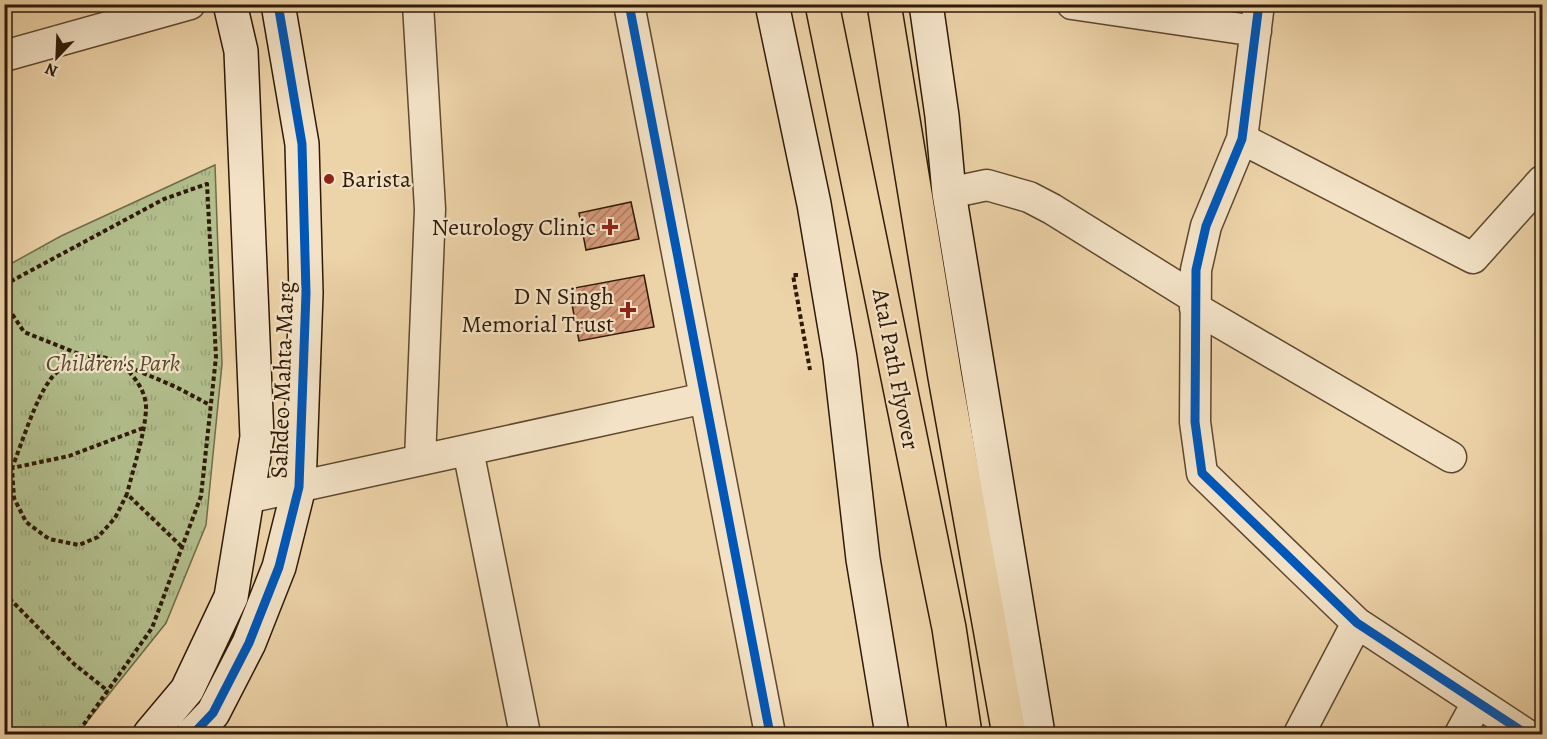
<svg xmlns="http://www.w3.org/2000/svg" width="1547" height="739" viewBox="0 0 1547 739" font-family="Alegreya,serif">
<defs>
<pattern id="grass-tufts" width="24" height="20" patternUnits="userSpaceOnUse" patternTransform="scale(1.5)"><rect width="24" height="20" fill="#b2be8c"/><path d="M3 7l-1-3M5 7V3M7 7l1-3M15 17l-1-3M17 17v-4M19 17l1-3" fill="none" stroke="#99a377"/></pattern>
<pattern id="building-hatch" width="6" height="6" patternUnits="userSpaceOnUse" patternTransform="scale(1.5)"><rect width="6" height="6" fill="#d39878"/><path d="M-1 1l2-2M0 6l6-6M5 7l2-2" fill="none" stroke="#ac7b60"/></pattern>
</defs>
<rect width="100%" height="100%" fill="#edd3a8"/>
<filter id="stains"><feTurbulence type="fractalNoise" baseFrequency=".00333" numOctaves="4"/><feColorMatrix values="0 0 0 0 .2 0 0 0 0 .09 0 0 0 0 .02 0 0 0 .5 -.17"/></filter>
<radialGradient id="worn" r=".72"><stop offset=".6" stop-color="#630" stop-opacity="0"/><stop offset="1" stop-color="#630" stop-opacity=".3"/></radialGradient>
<path fill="url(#grass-tufts)" stroke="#706c4a" stroke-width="1.5" d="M215,165L222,364L206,525L166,623L77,734H5V267L61,236Z"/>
<path fill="url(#building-hatch)" stroke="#2f1a07" stroke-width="1.5" d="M1435,4H1464L1463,8Z
M631,202L639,239L586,250L579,213Z
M644,275L654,327L579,341L569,289Z"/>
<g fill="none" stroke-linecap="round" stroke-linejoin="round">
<defs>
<path id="street" d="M418,4L430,209L420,460
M629,4L770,734
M1072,4L1256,31
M1259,4L1242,139L1206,226L1196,270L1195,422L1202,473L1357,623L1526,734
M4,56L190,4
M1242,139L1473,258L1542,181
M949,193L987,185L1029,197L1052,209L1195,298
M1195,308L1451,457
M468,450L525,734
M247,498L705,398
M1299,734L1357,623
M1460,734L1477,703"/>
<path id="secondary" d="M772,4L814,204L840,358L863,559L892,734
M926,4L942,116L949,193L1038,734
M150,734L187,690L231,597L257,437L241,51L230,4
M193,734L213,713L249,643L279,567L299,487L306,293L302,144L278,4"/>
<path id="primary" d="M822,4L949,628L965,734
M884,4L945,377L1009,734"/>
</defs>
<use href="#street" stroke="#5e482f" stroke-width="33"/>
<use href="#secondary" stroke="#2f1a07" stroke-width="36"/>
<use href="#primary" stroke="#2f1a07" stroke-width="36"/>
<path stroke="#2f1a07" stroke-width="4" stroke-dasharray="4.5 3" stroke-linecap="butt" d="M798,275H793L810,370
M4,285L164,199L207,184L216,357L201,496L152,628L77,734
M4,302L24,332L79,354L95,356
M122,364L176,387L210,405
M143,428L69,456L12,468L14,498L26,522L49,539L79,545L98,537L115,518L127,494L182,547
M4,471L12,468C22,443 35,400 50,380C60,365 85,354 102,357C124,360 147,387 146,409C145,434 133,469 127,494
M4,593L74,664L108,691"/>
<use href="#street" stroke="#f3e2c6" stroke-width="30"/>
<use href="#secondary" stroke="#f3e2c6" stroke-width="33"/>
<use href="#primary" stroke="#edd3a8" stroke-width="33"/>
<defs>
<path id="cycleway" d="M629,4L770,734
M1259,4L1242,139L1206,226L1196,270L1195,422L1202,473L1357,623L1526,734
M193,734L213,713L249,643L279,567L299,487L306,293L302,144L278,4"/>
</defs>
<use href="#cycleway" stroke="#f3e2c6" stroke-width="13"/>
<use href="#cycleway" stroke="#0057b8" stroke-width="9"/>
</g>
<g fill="#8f2418" stroke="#f3e2c6" stroke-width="2">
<circle cx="329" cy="179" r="6"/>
<path d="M607 218h6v6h6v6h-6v6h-6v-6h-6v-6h6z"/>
<path d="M625 301h6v6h6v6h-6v6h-6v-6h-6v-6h6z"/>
</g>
<g text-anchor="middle" stroke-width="4.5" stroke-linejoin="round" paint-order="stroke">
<g font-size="24" fill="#2f1a07" stroke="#f3e2c6" text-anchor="end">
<text x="341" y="187" text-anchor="start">Barista</text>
<text x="596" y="235">Neurology Clinic</text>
<text x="614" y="304">D N Singh<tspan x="614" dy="28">Memorial Trust</tspan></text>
</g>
<g font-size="24" font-style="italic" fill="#564b2f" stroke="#f3e2c6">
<text x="113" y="371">Children's Park</text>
</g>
<g font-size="24" fill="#2f1a07" stroke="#f3e2c6">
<text transform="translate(896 369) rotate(79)" y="8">Atal Path Flyover</text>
<text transform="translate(282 380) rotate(-88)" y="8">Sahdeo Mahta Marg</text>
</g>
</g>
<rect width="1547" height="739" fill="none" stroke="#edd3a8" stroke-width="24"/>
<rect x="6" y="6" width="1535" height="727" fill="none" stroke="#2f1a07" stroke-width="3"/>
<rect x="12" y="12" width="1523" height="715" fill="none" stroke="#2f1a07" stroke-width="1.5"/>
<g transform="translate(57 57) rotate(203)" stroke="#f3e2c6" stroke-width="4.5" paint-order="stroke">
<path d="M0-4.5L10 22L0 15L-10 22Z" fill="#2f1a07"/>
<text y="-9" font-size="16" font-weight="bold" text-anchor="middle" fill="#2f1a07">N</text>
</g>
<rect width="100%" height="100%" filter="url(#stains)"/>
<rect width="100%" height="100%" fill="url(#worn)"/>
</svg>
